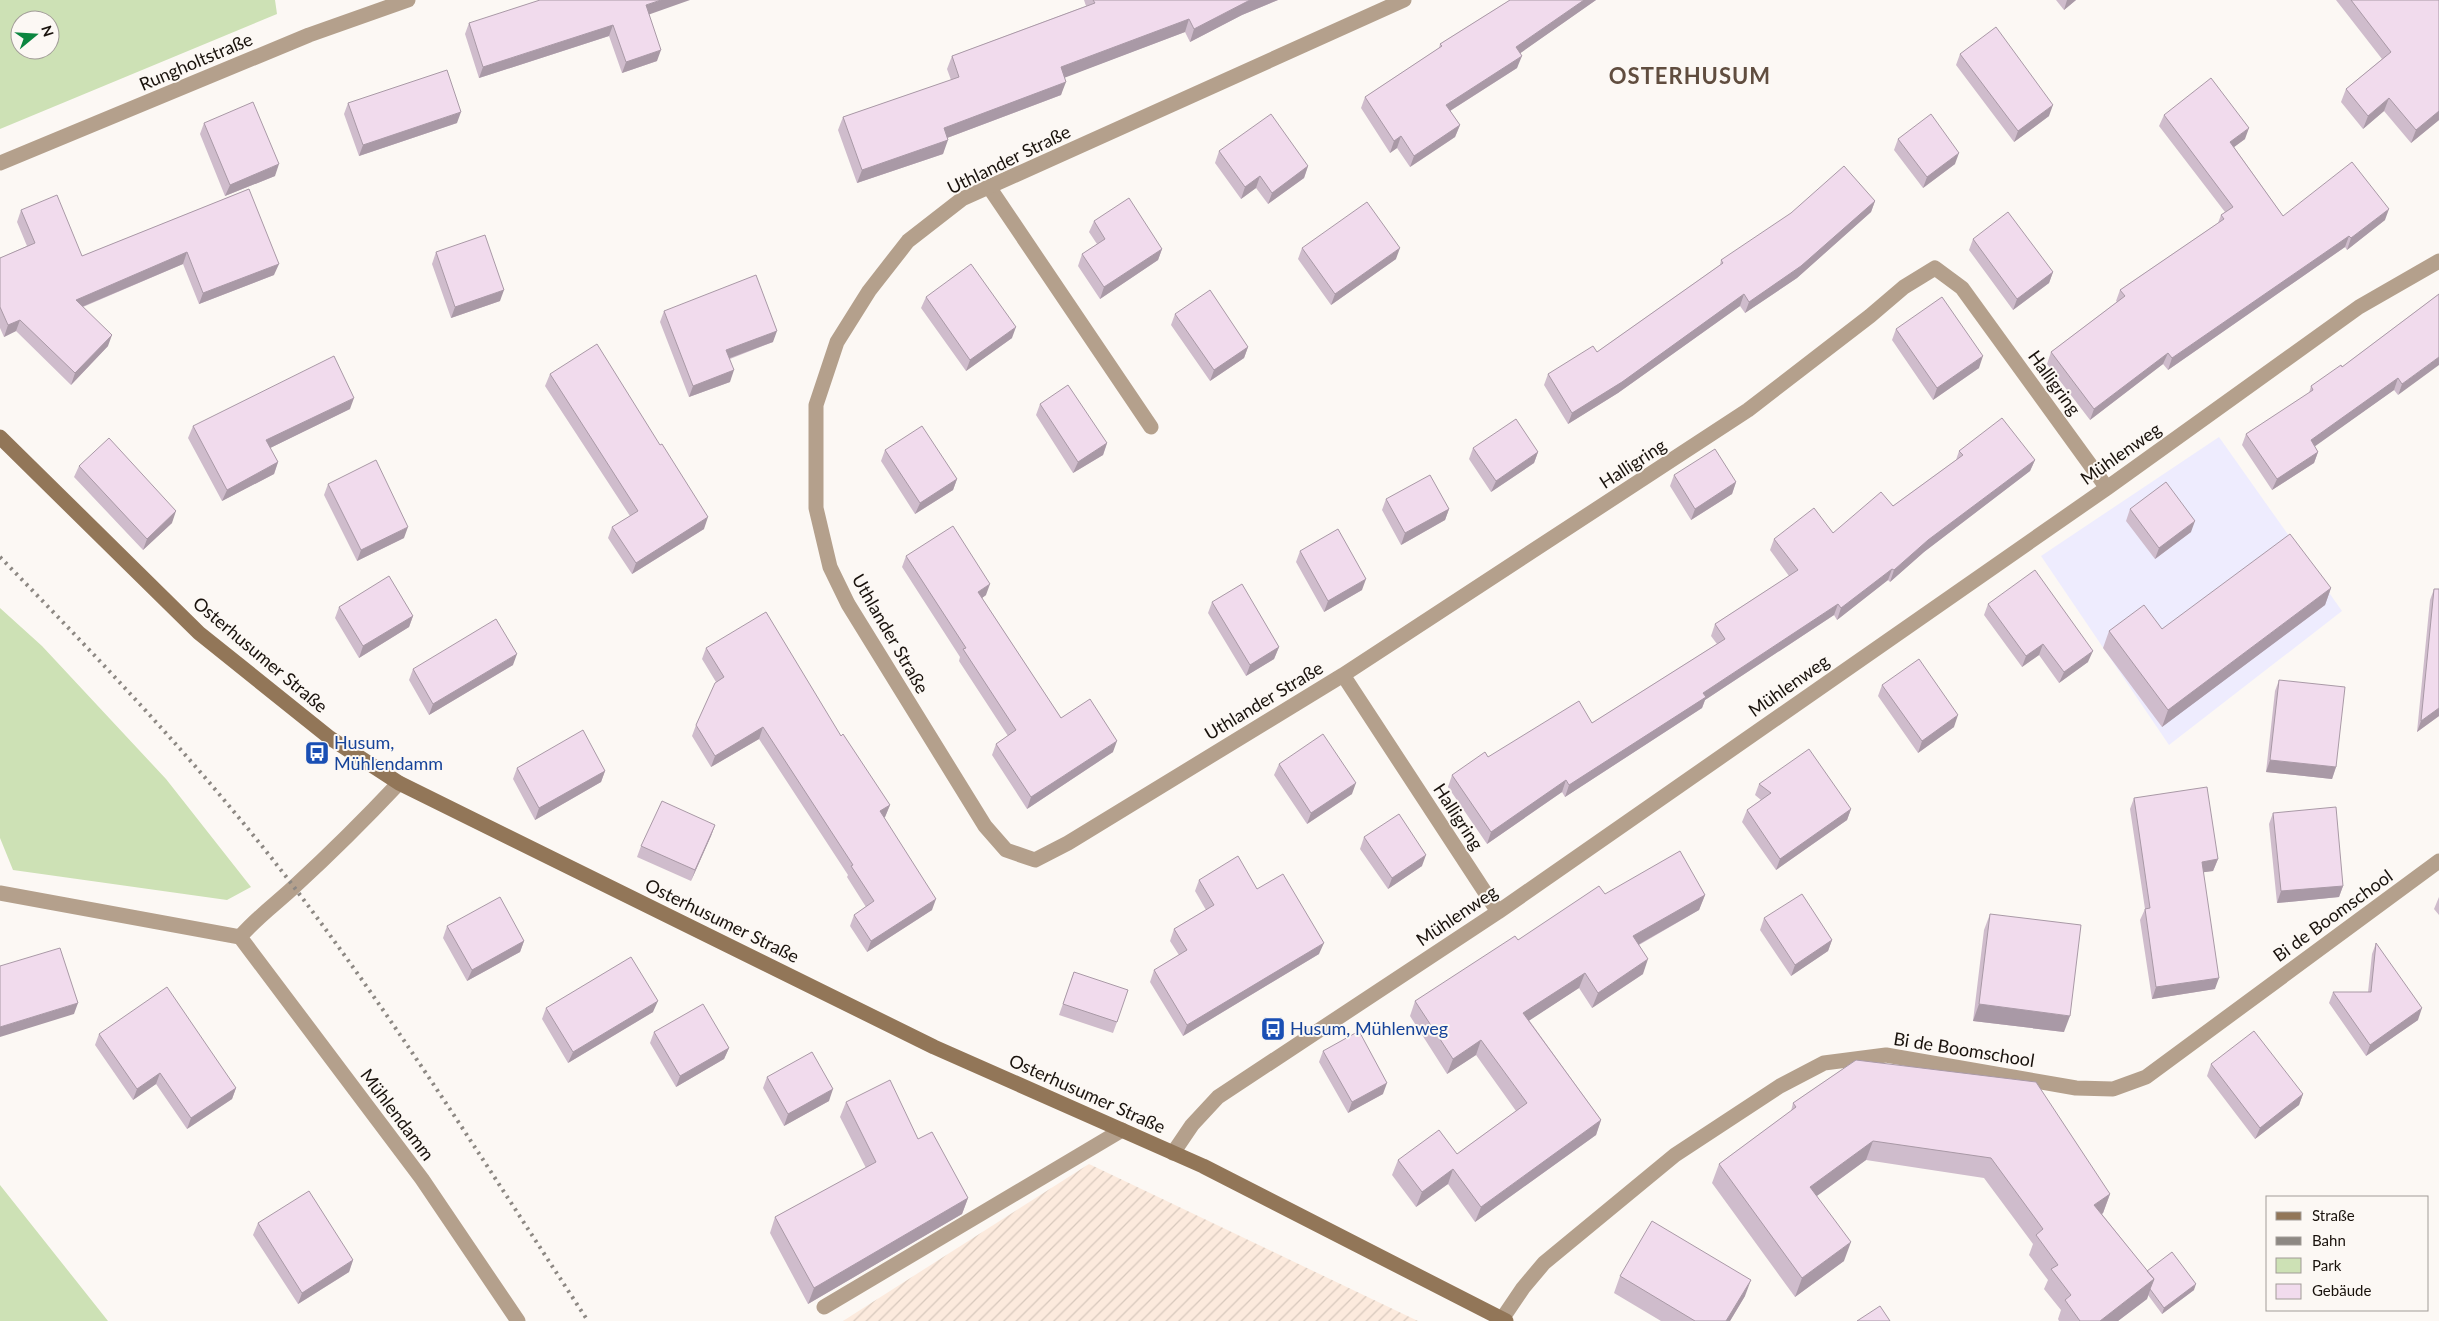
<svg xmlns="http://www.w3.org/2000/svg" width="2439" height="1321" viewBox="0 0 2439 1321" font-family="Lato,sans-serif">
<defs>
<pattern id="industrial-furrows" width="10" height="10" patternUnits="userSpaceOnUse" patternTransform="scale(1.25)"><rect width="10" height="10" fill="#fceadd"/><path d="M-1 1l2-2M0 10L10 0M9 11l2-2" fill="none" stroke="#d7c8bc"/></pattern>
</defs>
<rect width="100%" height="100%" fill="#fcf8f4"/>
<path fill="#eeecfe" d="M2219,437L2342,611L2169,745L2041,556Z"/>
<path fill="url(#industrial-furrows)" d="M1089,1164L1418,1321H843Z"/>
<path fill="#cde1b5" fill-rule="evenodd" d="M0,0H275L277,14L0,129ZM20,20H50V50H20Z
M0,608L42,646L166,779L251,887L227,900L13,870L0,838Z
M0,1185L108,1321H0Z"/>
<g fill="none" stroke-linecap="round" stroke-linejoin="round">
<path stroke="#b4a08c" stroke-width="15" d="M989,187L1151,427
M824,1307L1122,1130"/>
<path stroke="#b4a08c" stroke-width="15" d="M0,163L309,35L408,0
M1343,675L1068,843L1035,860L1006,850L985,826L848,604L830,567L816,508V405L837,342L869,291L908,241L962,199L1404,0
M0,893L240,937L422,1179L518,1321
M1498,912L1343,675L1748,410L1870,316L1904,287L1935,268L1962,288L2107,488
M240,937C257,917 277,903 296,885C332,852 366,818 399,783
M1173,1153L1192,1125L1218,1097L1498,912L2107,488L2359,307L2439,261
M1502,1319L1523,1288L1544,1263L1675,1155L1780,1086L1824,1063L1886,1055L2076,1088L2113,1089L2146,1077L2439,861"/>
<path stroke="#927658" stroke-width="15" d="M0,437L199,633L330,738L399,783L934,1047L1203,1166L1506,1321"/>
<path stroke="#8d8883" stroke-width="4" stroke-dasharray="2.5 5" stroke-linecap="butt" d="M0,557C103,663 204,769 294,887C400,1026 492,1175 588,1321"/>
</g>
<path fill="#cfbccc" d="M1084,0H1278L1242,15L1190,42L1185,32L1065,77L1061,95L947,138L943,154L857,183L838,130L843,117L951,80L947,69L952,56L1086,6Z
M1510,0H1596L1520,53L1517,68L1450,111L1460,125L1455,137L1410,167L1397,148L1390,153L1361,108L1365,97L1439,48L1440,44Z
M2056,0H2076L2064,10Z
M2336,0H2439V120L2411,143L2384,111L2363,129L2341,102L2346,89L2382,59Z
M649,14L657,61L622,73L609,36L479,78L465,34L469,23Z
M1960,54L2049,116L2014,142L1956,65Z
M348,103L457,123L359,156L344,114Z
M2164,115L2245,139L2234,147L2283,216L2385,220L2347,250L2345,247L2168,370L2163,364L2090,420L2047,364L2051,352L2117,302L2116,301L2120,290L2218,223L2221,215L2225,212L2159,126Z
M204,123L275,176L225,196L200,134Z
M1898,139L1955,164L1923,188L1894,150Z
M1219,151L1308,166L1304,178L1268,204L1256,188L1241,199L1215,163Z
M249,189L274,275L199,304L183,264L83,307L108,346L71,385L16,331L4,337L0,328V258L27,246L17,222L21,210L82,256Z
M1875,201L1871,212L1797,278L1745,313L1740,306L1618,393L1568,424L1544,385L1548,374L1597,352L1720,265L1721,260Z
M1094,221L1162,249L1158,260L1100,299L1078,266L1082,254L1097,244L1089,232Z
M1973,239L2053,272L2049,283L2013,310L1969,250Z
M1302,248L1396,259L1331,305L1298,259Z
M436,252L500,301L451,318L432,264Z
M2439,294L2398,395L2394,390L2314,446L2318,452L2314,463L2272,490L2242,445L2246,434L2309,393L2311,386L2342,367Z
M926,297L1012,338L966,371L921,308Z
M664,311L773,342L730,359V382L689,397L660,322Z
M1175,314L1248,347L1244,358L1210,381L1171,325Z
M1896,329L1979,368L1933,400L1892,340Z
M550,374L660,445L704,529L632,574L608,538L612,527L630,516L545,386Z
M1040,404L1107,443L1103,455L1073,473L1036,415Z
M350,409L270,448L278,462L274,474L222,501L188,438L193,426Z
M1473,448L1538,452L1534,463L1491,492L1469,459Z
M885,450L957,479L953,490L915,514L881,461Z
M1959,451L2035,460L2030,471L1924,552L1890,582L1888,580L1837,620L1834,615L1705,700L1702,708L1565,797L1562,792L1487,844L1448,787L1452,775L1488,757L1592,723L1717,644L1711,636L1715,624L1789,576L1770,550L1774,539L1833,533L1893,506L1956,460Z
M79,466L172,523L143,550L74,477Z
M1674,475L1736,482L1732,494L1691,520L1670,486Z
M328,484L404,538L357,561L324,495Z
M1386,499L1449,509L1445,520L1401,545L1382,510Z
M2130,509L2191,532L2155,559L2126,521Z
M1300,551L1362,590L1324,612L1296,562Z
M906,556L986,595L982,598L1061,718L1113,752L1027,809L992,755L996,744L1008,736L959,661L960,657L902,567Z
M2331,588L2325,605L2162,727L2103,648L2109,631L2162,629Z
M2434,589H2439V716L2417,732L2430,600Z
M1212,602L1279,647L1274,659L1246,676L1208,613Z
M1988,604L2088,662L2059,683L2039,655L2022,667L1984,615Z
M339,607L413,616L409,627L359,658L335,618Z
M706,648L841,736L890,805L885,817H884L932,910L867,952L850,926L854,915L866,907L847,877L848,875L759,739L711,767L692,736L696,725L716,682L702,659Z
M513,665L429,715L409,680L413,669Z
M2279,680L2336,767L2332,779L2266,772L2275,691Z
M1882,685L1954,727L1918,753L1878,696Z
M1279,764L1352,794L1307,824L1274,775Z
M517,768L605,771L601,782L535,820L513,779Z
M1759,784L1851,809L1847,820L1776,870L1742,822L1747,810L1761,800L1755,795Z
M2134,798L2218,859L2213,871L2203,872L2215,989L2152,999L2140,920L2145,909L2130,809Z
M2273,813L2343,886L2339,897L2277,903L2269,824Z
M715,825L711,836L691,881L637,857L641,846Z
M1364,837L1422,866L1388,889L1360,849Z
M1199,880L1257,889L1319,954L1183,1036L1150,982L1154,970L1179,955L1170,941L1174,929L1206,910L1195,891Z
M1605,894L1705,895L1699,910L1639,945L1643,974L1592,1008L1579,988L1529,1020L1601,1120L1596,1135L1475,1222L1448,1184L1416,1207L1392,1175L1398,1160L1457,1154L1516,1111L1476,1055L1447,1074L1410,1016L1415,1001L1518,940Z
M2439,897V915L2434,909Z
M1990,914L2064,1032L1973,1021L1984,930Z
M1764,918L1832,940L1828,951L1791,976L1760,930Z
M447,926L524,941L520,952L467,981L443,938Z
M2376,943L2418,1020L2366,1056L2329,1003L2333,992H2368L2372,954Z
M1074,972L1117,1022L1113,1033L1059,1015Z
M546,1008L653,1012L568,1063L542,1019Z
M654,1032L729,1048L724,1059L676,1087L650,1043Z
M99,1034L236,1088L232,1099L187,1129L156,1084L133,1100L95,1045Z
M1323,1051L1383,1094L1348,1113L1319,1062Z
M1856,1060L2110,1194L2103,1213L2102,1214L2147,1271L2194,1290L2162,1314L2148,1295L2147,1299L2118,1321H2059L2058,1319L2061,1310L2044,1289L2048,1280L2029,1255L2033,1244L1984,1178L1866,1160L1817,1196L1844,1261L1795,1297L1712,1183L1719,1164L1791,1111L1793,1103Z
M2211,1064L2303,1094L2299,1105L2255,1139L2207,1076Z
M767,1077L829,1101L784,1126L763,1088Z
M846,1102L918,1139L968,1198L962,1214L808,1304L770,1233L775,1217L866,1168L840,1117Z
M258,1223L353,1260L349,1272L298,1304L253,1235Z
M1620,1276L1745,1296L1730,1321H1661L1614,1293Z"/>
<path fill="#a999a6" d="M661,0H690L642,17L646,5Z
M1250,0H1278L1242,15L1190,42L1194,29Z
M1584,0H1596L1512,59L1516,47Z
M2067,0H2076L2064,10Z
M1189,19L1185,32L1056,81L1061,67Z
M613,25L609,36L479,78L483,67Z
M661,50L657,61L622,73L626,62Z
M1522,56L1517,68L1442,116L1446,105Z
M1066,82L1061,95L939,141L944,128Z
M2389,98L2384,111L2363,129L2368,116Z
M2053,105L2049,116L2014,142L2018,131Z
M2439,111V120L2411,143L2416,130Z
M461,112L457,123L359,156L363,145Z
M1460,125L1455,137L1410,167L1414,156Z
M2249,128L2245,139L2226,153L2230,142Z
M1401,136L1397,148L1390,153L1394,141Z
M948,140L943,154L857,183L862,170Z
M1959,153L1955,164L1923,188L1927,177Z
M279,164L275,176L225,196L230,185Z
M1308,166L1304,178L1268,204L1272,193Z
M1260,176L1256,188L1241,199L1245,187Z
M1875,201L1871,212L1797,278L1745,313L1749,302Z
M2389,209L2385,220L2347,250L2351,238Z
M2349,236L2345,247L2168,370L2172,358Z
M1400,248L1396,259L1331,305L1335,294Z
M1162,249L1158,260L1100,299L1104,287Z
M187,252L183,264L72,311L76,300Z
M279,264L274,275L199,304L203,293Z
M2053,272L2049,283L2013,310L2017,299Z
M504,290L500,301L451,318L455,307Z
M1744,294L1740,306L1618,393L1568,424L1572,413Z
M20,320L16,331L4,337L8,325Z
M1016,327L1012,338L966,371L970,360Z
M777,331L773,342L722,361L726,350Z
M112,335L108,346L71,385L75,373Z
M1248,347L1244,358L1210,381L1214,370Z
M2168,353L2163,364L2090,420L2094,409Z
M1983,356L1979,368L1933,400L1937,388Z
M2439,357V365L2398,395L2402,384Z
M734,370L730,382L689,397L693,386Z
M2398,378L2394,390L2307,452L2311,440Z
M354,398L350,409L262,452L266,440Z
M1107,443L1103,455L1073,473L1078,462Z
M1538,452L1534,463L1491,492L1496,481Z
M2318,452L2314,463L2272,490L2277,479Z
M2035,460L2030,471L1924,552L1890,582L1894,570L1928,540Z
M278,462L274,474L222,501L227,490Z
M957,479L953,490L915,514L920,503Z
M1736,482L1732,494L1691,520L1695,509Z
M1449,509L1445,520L1401,545L1405,533Z
M176,511L172,523L143,550L147,539Z
M708,517L704,529L632,574L636,563Z
M2195,521L2191,532L2155,559L2159,548Z
M408,527L404,538L357,561L361,550Z
M1892,569L1888,580L1837,620L1841,608Z
M1366,579L1362,590L1324,612L1328,601Z
M990,584L986,595L974,604L978,592Z
M2331,588L2325,605L2162,727L2168,710Z
M1838,604L1834,615L1705,700L1702,708L1565,797L1569,785L1703,693Z
M413,616L409,627L359,658L363,646Z
M2043,644L2039,655L2022,667L2026,656Z
M1279,647L1274,659L1246,676L1250,665Z
M2093,651L2088,662L2059,683L2064,672Z
M517,654L513,665L429,715L433,704Z
M2439,708V716L2417,732L2421,721Z
M1958,715L1954,727L1918,753L1922,741Z
M763,727L759,739L711,767L715,756Z
M1117,741L1113,752L1027,809L1031,797Z
M2270,760L2336,767L2332,779L2266,772Z
M605,771L601,782L535,820L539,808Z
M1566,780L1562,792L1487,844L1491,832Z
M1356,783L1352,794L1307,824L1311,813Z
M890,805L885,817L876,823L880,811Z
M1851,809L1847,820L1776,870L1780,859Z
M715,825L711,836L691,881L695,870Z
M1426,855L1422,866L1388,889L1392,878Z
M2218,859L2213,871L2198,873L2202,862Z
M2343,886L2339,897L2277,903L2281,891Z
M1705,895L1699,910L1627,951L1633,936Z
M936,899L932,910L867,952L871,941Z
M1832,940L1828,951L1791,976L1795,965Z
M524,941L520,952L467,981L472,970Z
M1324,943L1319,954L1183,1036L1187,1025Z
M1648,959L1643,974L1592,1008L1598,993Z
M1585,973L1579,988L1518,1028L1523,1013Z
M2219,978L2215,989L2152,999L2156,987Z
M658,1001L653,1012L568,1063L573,1052Z
M78,1003L74,1014L0,1037V1027Z
M1979,1004L2070,1016L2064,1032L1973,1021Z
M2422,1008L2418,1020L2366,1056L2370,1045Z
M1481,1040L1476,1055L1447,1074L1453,1059Z
M729,1048L724,1059L676,1087L680,1076Z
M160,1073L156,1084L133,1100L137,1089Z
M1387,1083L1383,1094L1348,1113L1352,1102Z
M236,1088L232,1099L187,1129L191,1118Z
M833,1089L829,1101L784,1126L788,1114Z
M2303,1094L2299,1105L2255,1139L2260,1128Z
M1601,1120L1596,1135L1475,1222L1481,1207Z
M1873,1141L1866,1160L1803,1206L1810,1187Z
M1453,1169L1448,1184L1416,1207L1422,1192Z
M2110,1194L2103,1213L2087,1224L2094,1205Z
M968,1198L962,1214L808,1304L814,1288Z
M1851,1242L1844,1261L1795,1297L1802,1278Z
M353,1260L349,1272L298,1304L302,1293Z
M2154,1279L2147,1299L2118,1321H2100Z
M1751,1280L1745,1296L1730,1321H1726Z
M2196,1284L2194,1290L2162,1314L2164,1308Z"/>
<path fill="#f1dbed" stroke="#a999a6" d="M540,0H661L646,5L661,50L626,62L613,25L483,67L469,23Z
M1093,0H1250L1194,29L1189,19L1061,67L1066,82L944,128L948,140L862,170L843,117L959,77L952,56L1095,3Z
M1510,0H1584L1516,47L1522,56L1446,105L1460,125L1414,156L1401,136L1394,141L1365,97L1442,46L1440,44Z
M2351,0H2439V111L2416,130L2389,98L2368,116L2346,89L2391,52Z
M1996,27L2053,105L2018,131L1960,54Z
M447,70L461,112L363,145L348,103Z
M2211,78L2249,128L2230,142L2283,216L2352,162L2389,209L2351,238L2349,236L2172,358L2168,353L2094,409L2051,352L2125,296L2120,290L2224,219L2221,215L2233,207L2164,115Z
M253,102L279,164L230,185L204,123Z
M1271,114L1308,166L1272,193L1260,176L1245,187L1219,151Z
M1931,114L1959,153L1927,177L1898,139Z
M1844,166L1875,201L1801,266L1749,302L1744,294L1622,382L1572,413L1548,374L1593,346L1597,352L1723,263L1721,260L1791,213Z
M249,189L279,264L203,293L187,252L76,300L112,335L75,373L20,320L8,325L0,307V258L35,243L21,210L57,195L82,256Z
M1129,198L1162,249L1104,287L1082,254L1105,239L1094,221Z
M1367,202L1400,248L1335,294L1302,248Z
M2008,212L2053,272L2017,299L1973,239Z
M485,235L504,290L455,307L436,252Z
M971,264L1016,327L970,360L926,297Z
M756,275L777,331L726,350L734,370L693,386L664,311Z
M1210,290L1248,347L1214,370L1175,314Z
M2439,294V357L2402,384L2398,378L2311,440L2318,452L2277,479L2246,434L2313,390L2311,386L2341,365L2342,367Z
M1942,297L1983,356L1937,388L1896,329Z
M597,344L660,445L662,444L708,517L636,563L612,527L638,511L550,374Z
M334,356L354,398L266,440L278,462L227,490L193,426Z
M1068,385L1107,443L1078,462L1040,404Z
M2002,418L2035,460L1928,540L1894,570L1892,569L1841,608L1838,604L1703,693L1706,697L1569,785L1566,780L1491,832L1452,775L1485,752L1488,757L1579,701L1592,723L1725,639L1715,624L1798,570L1774,539L1814,508L1833,533L1881,492L1893,506L1963,455L1959,451Z
M1516,419L1538,452L1496,481L1473,448Z
M922,426L957,479L920,503L885,450Z
M109,438L176,511L147,539L79,466Z
M1715,449L1736,482L1695,509L1674,475Z
M376,460L408,527L361,550L328,484Z
M1430,475L1449,509L1405,533L1386,499Z
M2166,482L2195,521L2159,548L2130,509Z
M953,526L990,584L978,592L1061,718L1090,699L1117,741L1031,797L996,744L1016,730L963,649L966,648L906,556Z
M1338,529L1366,579L1328,601L1300,551Z
M2290,534L2331,588L2168,710L2109,631L2144,605L2162,629Z
M2035,570L2093,651L2064,672L2043,644L2026,656L1988,604Z
M389,576L413,616L363,646L339,607Z
M1242,584L1279,647L1250,665L1212,602Z
M2434,589H2439V708L2421,721Z
M766,612L841,736L843,734L890,805L880,811L936,899L871,941L854,915L874,901L851,866L853,865L763,727L715,756L696,725L715,683L724,677L706,648Z
M496,619L517,654L433,704L413,669Z
M1919,659L1958,715L1922,741L1882,685Z
M2279,680L2345,687L2336,767L2270,760Z
M583,730L605,771L539,808L517,768Z
M1323,734L1356,783L1311,813L1279,764Z
M1809,749L1851,809L1780,859L1747,810L1771,793L1759,784Z
M2207,787L2218,859L2202,862L2219,978L2156,987L2145,909L2150,908L2134,798Z
M662,801L715,825L695,870L641,846Z
M2336,807L2343,886L2281,891L2273,813Z
M1399,814L1426,855L1392,878L1364,837Z
M1680,851L1705,895L1633,936L1648,959L1598,993L1585,973L1523,1013L1601,1120L1481,1207L1453,1169L1422,1192L1398,1160L1439,1130L1457,1154L1527,1103L1481,1040L1453,1059L1415,1001L1515,936L1518,940L1599,886L1605,894Z
M1238,856L1257,889L1283,874L1324,943L1187,1025L1154,970L1187,950L1174,929L1214,905L1199,880Z
M1802,894L1832,940L1795,965L1764,918Z
M500,897L524,941L472,970L447,926Z
M1990,914L2081,925L2070,1016L1979,1004Z
M2376,943L2422,1008L2370,1045L2333,992H2371Z
M60,948L78,1003L0,1027V966Z
M631,957L658,1001L573,1052L546,1008Z
M1074,972L1128,990L1117,1022L1063,1004Z
M167,987L236,1088L191,1118L160,1073L137,1089L99,1034Z
M703,1004L729,1048L680,1076L654,1032Z
M1359,1031L1387,1083L1352,1102L1323,1051Z
M2254,1031L2303,1094L2260,1128L2211,1064Z
M812,1052L833,1089L788,1114L767,1077Z
M1856,1060L2036,1082L2110,1194L2094,1205L2154,1279L2100,1321H2080L2065,1300L2071,1295L2051,1269L2058,1265L2036,1235L2043,1229L1991,1158L1873,1141L1810,1187L1851,1242L1802,1278L1719,1164L1796,1107L1793,1103Z
M890,1080L918,1139L932,1132L968,1198L814,1288L775,1217L876,1162L846,1102Z
M309,1191L353,1260L302,1293L258,1223Z
M1652,1221L1751,1280L1726,1321H1695L1620,1276Z
M2172,1252L2196,1284L2164,1308L2150,1289L2154,1279L2147,1271Z
M1880,1306L1890,1321H1857Z"/>
<defs>
<symbol id="bus-square" viewBox="-11 -11 22 22"><rect x="-9" y="-9" width="18" height="18" rx="4" fill="#1a4fb4" stroke="#fcf8f4"/><path d="M-5-6H5V4H4V6H2V4H-2V6H-4V4H-5ZM-3.5-4V0h7V-4ZM-3.5 1.2v1.5H-2V1.2ZM2 1.2v1.5H3.5V1.2Z" fill="#fff"/></symbol>
</defs>
<g fill-rule="evenodd">
<use href="#bus-square" x="303" y="739" width="28" height="28"/>
<use href="#bus-square" x="1259" y="1015" width="28" height="28"/>
</g>
<g text-anchor="middle" stroke-width="4" stroke-linejoin="round" paint-order="stroke">
<g font-size="18" fill="#19120c" stroke="#fcf8f4">
<text transform="translate(196 62) rotate(-23)" y="6">Rungholtstraße</text>
<text transform="translate(1009 160) rotate(-26)" y="6">Uthlander Straße</text>
<text transform="translate(2054 383) rotate(54)" y="6">Halligring</text>
<text transform="translate(2121 454) rotate(-35)" y="6">Mühlenweg</text>
<text transform="translate(1633 464) rotate(-33)" y="6">Halligring</text>
<text transform="translate(890 634) rotate(60)" y="6">Uthlander Straße</text>
<text transform="translate(260 655) rotate(40)" y="6">Osterhusumer Straße</text>
<text transform="translate(1789 686) rotate(-35)" y="6">Mühlenweg</text>
<text transform="translate(1264 701) rotate(-31)" y="6">Uthlander Straße</text>
<text transform="translate(1458 817) rotate(57)" y="6">Halligring</text>
<text transform="translate(1457 916) rotate(-34)" y="6">Mühlenweg</text>
<text transform="translate(2333 916) rotate(-36)" y="6">Bi de Boomschool</text>
<text transform="translate(722 921) rotate(26)" y="6">Osterhusumer Straße</text>
<text transform="translate(1964 1050) rotate(9)" y="6">Bi de Boomschool</text>
<text transform="translate(1087 1094) rotate(24)" y="6">Osterhusumer Straße</text>
<text transform="translate(397 1115) rotate(53)" y="6">Mühlendamm</text>
</g>
<g font-size="18" fill="#164399" stroke="#fcf8f4" text-anchor="start">
<text x="334" y="749">Husum,<tspan x="334" dy="21">Mühlendamm</tspan></text>
<text x="1290" y="1035">Husum, Mühlenweg</text>
</g>
<g font-size="22" font-weight="bold" letter-spacing="1" fill="#604d3f" stroke="#fcf8f4">
<text x="1690" y="84">OSTERHUSUM</text>
</g>
</g>
<rect x="2266" y="1196" width="162" height="115" fill="#fcf8f4" stroke="#a19c97"/>
<rect x="2276" y="1212" width="25" height="8" fill="#927658" stroke="#a19c97"/>
<text x="2312" y="1221" font-size="15" fill="#19120c">Straße</text>
<rect x="2276" y="1237" width="25" height="8" fill="#8d8883" stroke="#a19c97"/>
<text x="2312" y="1246" font-size="15" fill="#19120c">Bahn</text>
<rect x="2276" y="1258" width="25" height="15" fill="#cde1b5" stroke="#a19c97"/>
<text x="2312" y="1271" font-size="15" fill="#19120c">Park</text>
<rect x="2276" y="1284" width="25" height="15" fill="#f1dbed" stroke="#a19c97"/>
<text x="2312" y="1296" font-size="15" fill="#19120c">Gebäude</text>
<g transform="translate(35 35) rotate(72)"><circle r="24" fill="#fcf8f4" stroke="#a19c97"/>
<path d="M0-4L9 19L0 12L-9 19Z" fill="#0c8640"/>
<text y="-8" font-size="14" font-weight="bold" text-anchor="middle" fill="#19120c">N</text>
</g>
</svg>
